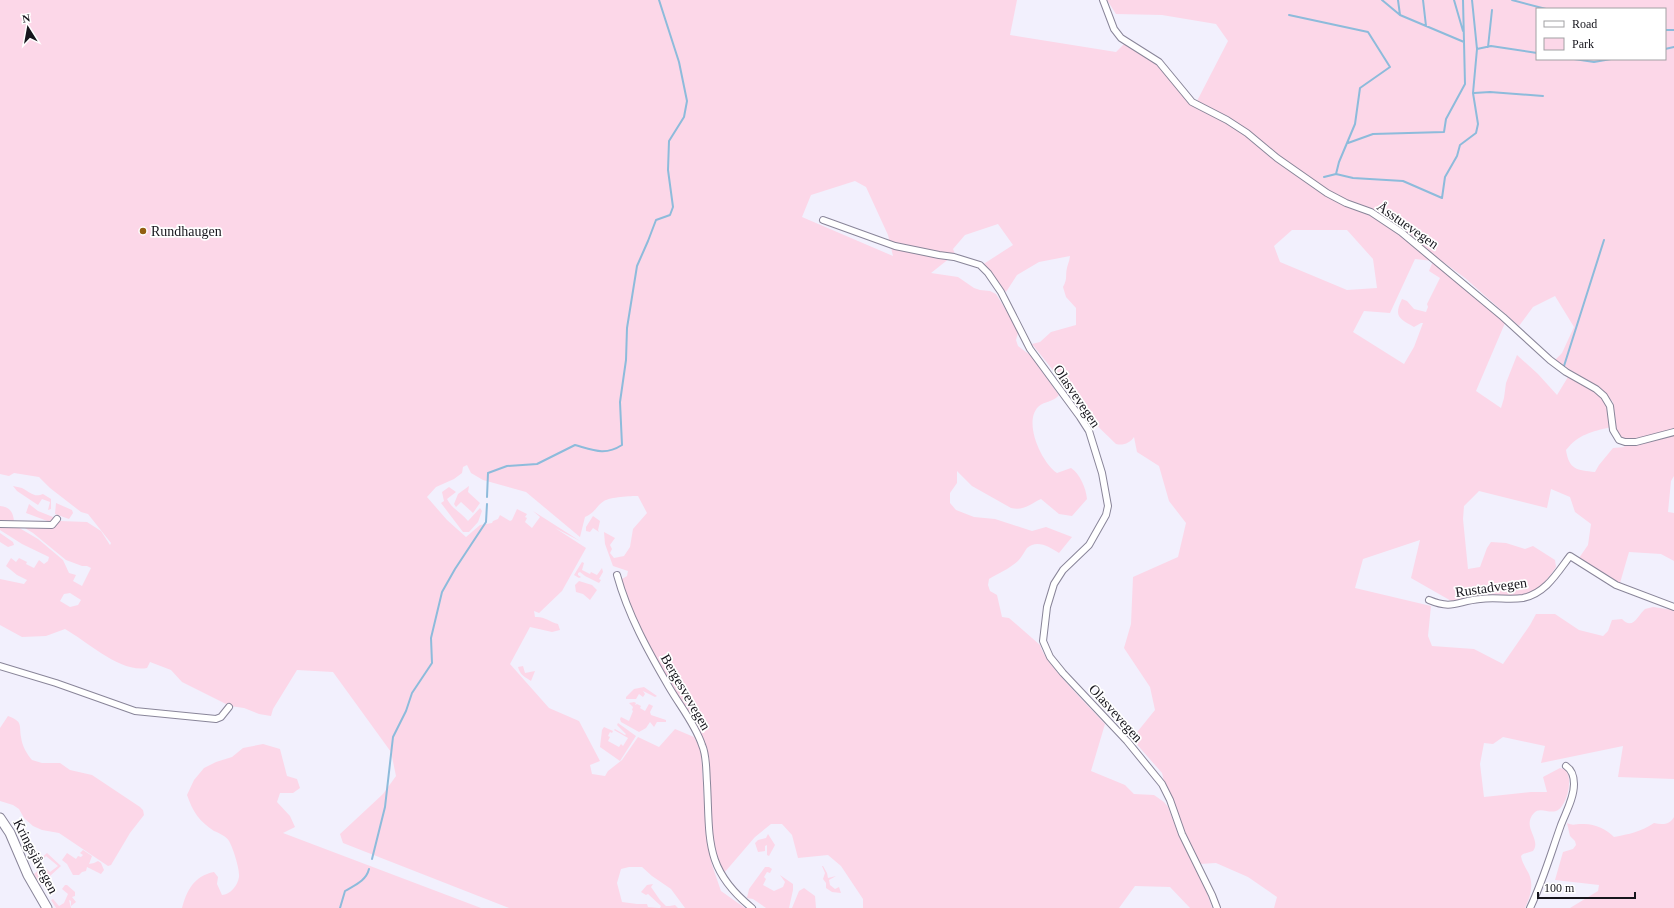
<svg xmlns="http://www.w3.org/2000/svg" width="1674" height="908" viewBox="0 0 1674 908" font-family="'Times New Roman',serif">
<rect width="100%" height="100%" fill="#f2f0fd"/>
<path fill="#fcd7e8" fill-rule="evenodd" d="M0,0H1017L1010,35L1116,52L1128,40C1135,44 1143,47 1150,52C1167,65 1181,83 1194,100L1197,101L1228,41L1216,24L1162,15L1116,14L1107,0H1674V476L1671,481L1668,512L1674,513V561L1661,554L1629,552L1620,583L1579,558L1588,545L1591,524L1575,512L1570,497L1551,489L1547,508L1479,491L1464,506L1463,519L1468,569L1480,567L1487,548L1491,542L1506,543L1525,549L1533,546L1555,560L1556,567C1531,605 1522,593 1483,595C1473,596 1463,601 1453,602L1411,578L1420,540L1363,559L1355,588L1431,606L1428,636L1432,646L1474,649L1503,664L1530,625L1536,614H1555L1579,630L1603,636L1608,631L1612,620L1622,619C1633,631 1638,615 1645,609L1653,607L1674,610V779L1618,777L1623,746L1541,763L1545,746L1503,737L1493,744L1484,743L1480,764L1484,797L1531,792H1547L1543,777L1560,768L1566,770C1573,780 1567,804 1558,810C1551,815 1540,806 1534,813C1521,827 1542,839 1533,851L1523,854L1521,856C1522,863 1526,868 1529,874C1534,886 1530,897 1525,908H1274L1277,897L1248,877L1216,863L1199,864L1180,826L1165,786L1162,773L1133,740L1138,731L1155,710L1150,687L1124,648L1131,624L1133,577L1178,557L1186,523L1169,501L1159,466L1137,452L1134,437C1130,443 1123,446 1116,444C1097,425 1079,412 1074,385L1063,382L1060,379L1032,344L1040,342L1051,332L1076,325V308L1066,297L1063,287C1068,278 1065,276 1067,268C1068,263 1069,263 1070,256L1039,262L1017,275L1006,292L982,265L1013,245L998,224L965,235L953,249L955,254L931,273L958,277L974,288L980,290L990,291L996,294L1014,323L1018,333L1016,340L1018,346L1030,355L1059,395C1054,402 1044,401 1038,407C1023,423 1042,463 1057,473L1071,468C1080,474 1086,488 1087,499L1072,516L1059,514L1041,499C1030,504 1024,511 1011,508L972,486L957,471V483L950,493V503L956,510L974,517L995,519L1032,531L1046,527L1072,537L1059,553C1050,547 1037,539 1027,548C1024,552 1022,557 1018,561C1009,569 999,573 989,579L988,585L990,591L997,595L1002,617L1009,618L1040,645C1044,663 1091,708 1105,724L1091,771L1125,785L1134,794L1154,795L1164,802L1168,807L1178,833L1204,884L1212,908H1190L1170,887L1135,886L1119,908H863V899L841,866L828,855L798,858L792,835L782,824H771L755,837L724,873L717,863L712,843L705,748L637,630L622,583V579L627,576L628,571L613,566L605,544L604,532L615,538L610,545L612,549L610,553L614,558L624,556L630,547L633,529L647,513L638,496C631,496 610,497 604,501C597,505 596,512 585,517L580,537L526,492L483,480L471,473L467,465L463,467L462,473L454,479L436,487L427,497L447,520L466,537L480,525L492,523L493,521L498,519L500,515L510,521L512,520L517,509L527,514L525,517L527,518L525,522L532,528L540,517L533,511L580,541L555,528L586,548L562,591L539,613L534,611L535,617C544,616 550,622 558,624L560,630L552,632L530,627L510,664L549,708L579,721L600,761L590,765L592,774L605,776L608,771L622,760L638,737L659,747L675,729L694,737L701,750L706,837L712,865L721,891L745,908H685L671,889L652,876L642,867H629L621,869L617,883L622,902L637,904H647L648,907L659,908H509L343,843L340,834L383,794L396,776L391,752L333,672L297,670L273,709L271,716L259,714L244,708L230,706L182,682L171,670L150,662L147,668C120,673 88,642 65,629L46,636L22,637L0,625V579L24,584L27,580L17,575L6,566L11,558L16,562L19,558L27,562L26,564L34,568L39,560L44,564L48,561L49,557L22,544L0,530V525L16,526L38,539L63,560L69,573L76,575L73,581L82,586L91,568L87,566H82L66,560L33,533L20,525L52,527L60,521L87,522L101,531L110,545L111,543L88,514L81,512L50,488L39,477L14,473L9,476L0,474ZM1537,9H1665V59H1537ZM855,181L866,187L888,235L893,256L802,217L811,195ZM1292,230H1347L1373,259L1377,288L1347,290L1280,262L1274,246ZM1435,256L1465,278L1519,326L1533,307L1555,296L1574,327L1562,353L1555,360L1602,390L1613,402L1616,424L1611,426L1606,405L1600,395L1568,377L1557,395L1538,374L1517,355L1506,383L1504,398L1501,408L1476,391L1505,323L1433,261ZM1415,259L1433,261L1429,271L1440,278L1427,304L1428,307L1426,312L1414,309L1407,301L1402,299C1394,316 1398,318 1414,327L1421,323H1423L1414,347L1404,364L1353,332L1364,311L1390,313ZM1611,427L1620,443L1625,447L1613,448L1599,465L1595,472C1577,470 1569,470 1566,450C1579,434 1591,432 1611,427ZM70,593L81,600L78,605L70,607L60,601L64,594Z
M13,486C16,487 19,487 22,488C30,492 34,498 43,494L51,499V509L48,510L50,502L42,499L38,505L17,491Z
M469,486L468,492L480,503L473,513L461,502L456,507L454,504L458,494Z
M449,487L456,492L447,499C452,509 461,512 468,521L480,508L482,511L478,522L469,532H463L441,503L444,501L442,492Z
M56,503L72,510L73,513L69,519L55,514Z
M29,504L38,511L53,517L54,518L53,521L50,522L26,513Z
M0,506C10,507 13,512 14,521L0,520Z
M593,516L600,521L598,530L599,532L593,528L590,532L586,531V527Z
M0,533L13,542L14,545L8,547L0,542Z
M582,562L584,563L582,570L590,574L591,572L597,575L602,568L603,572L599,579L601,580L599,583L585,576L580,572L578,573V575L581,577L579,578L574,575Z
M579,581L592,585L597,590L590,600L583,594L576,592L575,585Z
M523,666L525,673L535,671L531,681C525,677 520,675 518,667Z
M644,687L657,696L655,697L643,691L645,694L643,697L639,694L636,699H626V697L634,689Z
M634,702L636,703L635,705L637,704L641,706L640,708L645,711L649,704L653,706L650,712L651,715L666,720V722H657L654,727L650,722L646,728L639,732L621,722L620,719L621,717L629,721L633,711L632,710L633,707L629,703Z
M8,716C23,722 19,724 21,737C22,746 27,754 32,760L42,763H60L70,770L92,775L140,807L143,810L144,815L130,833L111,865L108,866L59,833L42,830L33,826L24,818L19,809L13,805L0,801V728Z
M618,723L636,736L620,761L600,747L602,730L604,727L613,731L612,733L610,732L608,736L610,737L608,741L619,747L621,744L623,746L628,738L614,730L615,729L625,735L626,734L617,725Z
M263,744L280,749L287,776L297,779L300,788L293,793H280L277,802L290,816L295,827L283,833L481,908H182C187,890 194,876 214,872L218,877L217,884L222,895C230,895 238,885 239,877C240,869 233,848 229,841C227,837 219,833 214,831C199,821 193,812 187,795L194,780L204,768L216,762L232,757L243,748Z
M1674,817V908H1570L1598,891L1599,885L1555,880L1563,852L1573,849L1576,845L1575,841L1570,836L1567,823C1573,826 1575,824 1582,824C1593,823 1607,829 1614,837C1629,834 1641,832 1654,823C1662,825 1670,825 1674,817Z
M768,834L775,845L769,856L767,855V845L765,846V851L758,852L755,843L758,840L766,838Z
M83,850L92,856L89,864L94,863L98,861L101,863L104,870L101,874L87,867L86,871L82,872L79,875H73L67,864L62,860L67,853L76,859L78,856L81,857L83,855L80,853Z
M47,853L61,866L40,885L34,874L43,866L50,872L58,866L46,856L40,863L38,861Z
M822,866H823L827,873L828,878L836,876L829,880L830,885L835,889L839,887L841,893L832,892L826,888V883L823,879L825,873Z
M765,867H769L772,869L770,873L767,872L764,877L766,879L763,885L774,891L783,887L785,882L780,875L793,884V890L789,908H766L753,899L747,898L749,889Z
M653,884L651,887L660,900L666,906H670L675,905L678,908H660L661,906L648,894L646,895L641,892L647,885Z
M65,885H67L75,892V896L72,897L76,902L71,906V901L69,900L71,908H56L51,900L53,899L59,906L64,903L68,894L62,889Z
M804,888L815,896L816,908H792L799,891Z"/>
<g fill="none" stroke-linecap="round" stroke-linejoin="round">
<path stroke="#8dbbdb" stroke-width="2" d="M1382,0L1400,15L1464,42
M1398,0L1400,15
M1423,0L1426,26
M1454,0L1463,31
M1512,0L1546,9
M1289,15L1368,32L1390,67L1360,88L1355,124L1339,162L1336,174L1324,177
M1665,30H1674
M1488,47L1492,10
M1477,49L1491,46L1537,53
M1665,49L1674,47
M1574,59L1594,62L1611,59
M1474,93L1490,92L1543,96
M1348,143L1373,134L1444,132L1446,119L1465,84L1463,0
M1336,174L1353,178L1403,181L1442,198L1445,177L1457,156L1460,145L1476,133L1478,124L1473,93L1477,49L1472,0
M1564,366L1604,240
M487,497L488,473L507,466L537,464L575,445C593,450 605,456 622,445L620,402L626,360L627,328L637,266L648,241L656,220L670,215L673,207L668,170L669,141L684,117L687,101L679,62L659,0
M372,859L385,807L393,737L406,711L412,693L432,663L431,638L442,592L455,569L486,522L487,504
M340,908L345,891C355,885 366,881 369,869"/>
<defs>
<path id="street" d="M1103,0L1114,29L1121,38L1159,62L1192,102L1227,120L1247,133L1277,158L1327,193L1346,203L1371,212L1401,232L1503,317L1550,360L1566,372L1596,389L1604,396L1610,406L1613,430L1619,440L1625,442H1636L1674,432
M823,220L895,246L939,255L954,257L980,265L988,273L1001,292L1030,349L1080,417L1089,431L1102,473L1108,506L1106,515L1089,545L1063,570L1054,584L1047,607L1043,641L1050,657L1063,673L1127,741L1162,784L1170,800L1182,834L1212,895L1217,908
M0,524L52,525L57,519
M617,575C628,615 648,651 669,687C680,706 695,724 702,745C707,756 706,771 707,783C710,840 704,869 752,908
M1429,600C1453,610 1457,601 1480,599C1494,597 1509,600 1523,598C1546,593 1557,573 1570,556L1616,585L1674,607
M0,666L56,683L135,711L216,719L221,717L229,707
M1530,908C1543,881 1551,853 1561,825C1566,812 1574,798 1574,784C1574,777 1572,770 1566,766"/>
<path id="secondary" d="M0,818L10,833L28,875L47,908"/>
</defs>
<use href="#street" stroke="#898599" stroke-width="8"/>
<use href="#secondary" stroke="#898599" stroke-width="11"/>
<use href="#street" stroke="#fff" stroke-width="6"/>
<use href="#secondary" stroke="#fff" stroke-width="9"/>
</g>
<circle fill="#925e11" stroke="#fff" stroke-width="1.5" cx="143" cy="231" r="4"/>
<g text-anchor="middle" stroke-width="3.5" stroke-linejoin="round" paint-order="stroke">
<g font-size="14" fill="#16151c" stroke="#fff">
<text transform="translate(1408 225) rotate(35)" y="5">Åsstuevegen</text>
<text transform="translate(1077 396) rotate(56)" y="5">Olasvevegen</text>
<text transform="translate(1491 587) rotate(-8)" y="5">Rustadvegen</text>
<text transform="translate(686 692) rotate(60)" y="5">Bergesvevegen</text>
<text transform="translate(1116 713) rotate(48)" y="5">Olasvevegen</text>
<text transform="translate(36 856) rotate(63)" y="5">Kringsjåvegen</text>
</g>
<g font-size="14" fill="#16151c" stroke="#fff" text-anchor="start">
<text x="151" y="236">Rundhaugen</text>
</g>
</g>
<rect x="1536" y="8" width="130" height="52" fill="#ffffff" stroke="#a2a1a4"/>
<rect x="1544" y="21" width="20" height="6" fill="#ffffff" stroke="#a2a1a4"/>
<text x="1572" y="28" font-size="12" fill="#16151c">Road</text>
<rect x="1544" y="38" width="20" height="12" fill="#fcd7e8" stroke="#a2a1a4"/>
<text x="1572" y="48" font-size="12" fill="#16151c">Park</text>
<g transform="translate(28 28) rotate(349)" stroke="#ffffff" stroke-width="3" paint-order="stroke">
<path d="M0-3L7 15L0 10L-7 15Z" fill="#16151c"/>
<text y="-6" font-size="11" font-weight="bold" text-anchor="middle" fill="#16151c">N</text>
</g>
<path d="M1538 892v6h97v-6" fill="none" stroke="#16151c" stroke-width="2"/>
<text x="1544" y="892" font-size="12" fill="#16151c" stroke="#ffffff" stroke-width="3" paint-order="stroke">100 m</text>
</svg>
